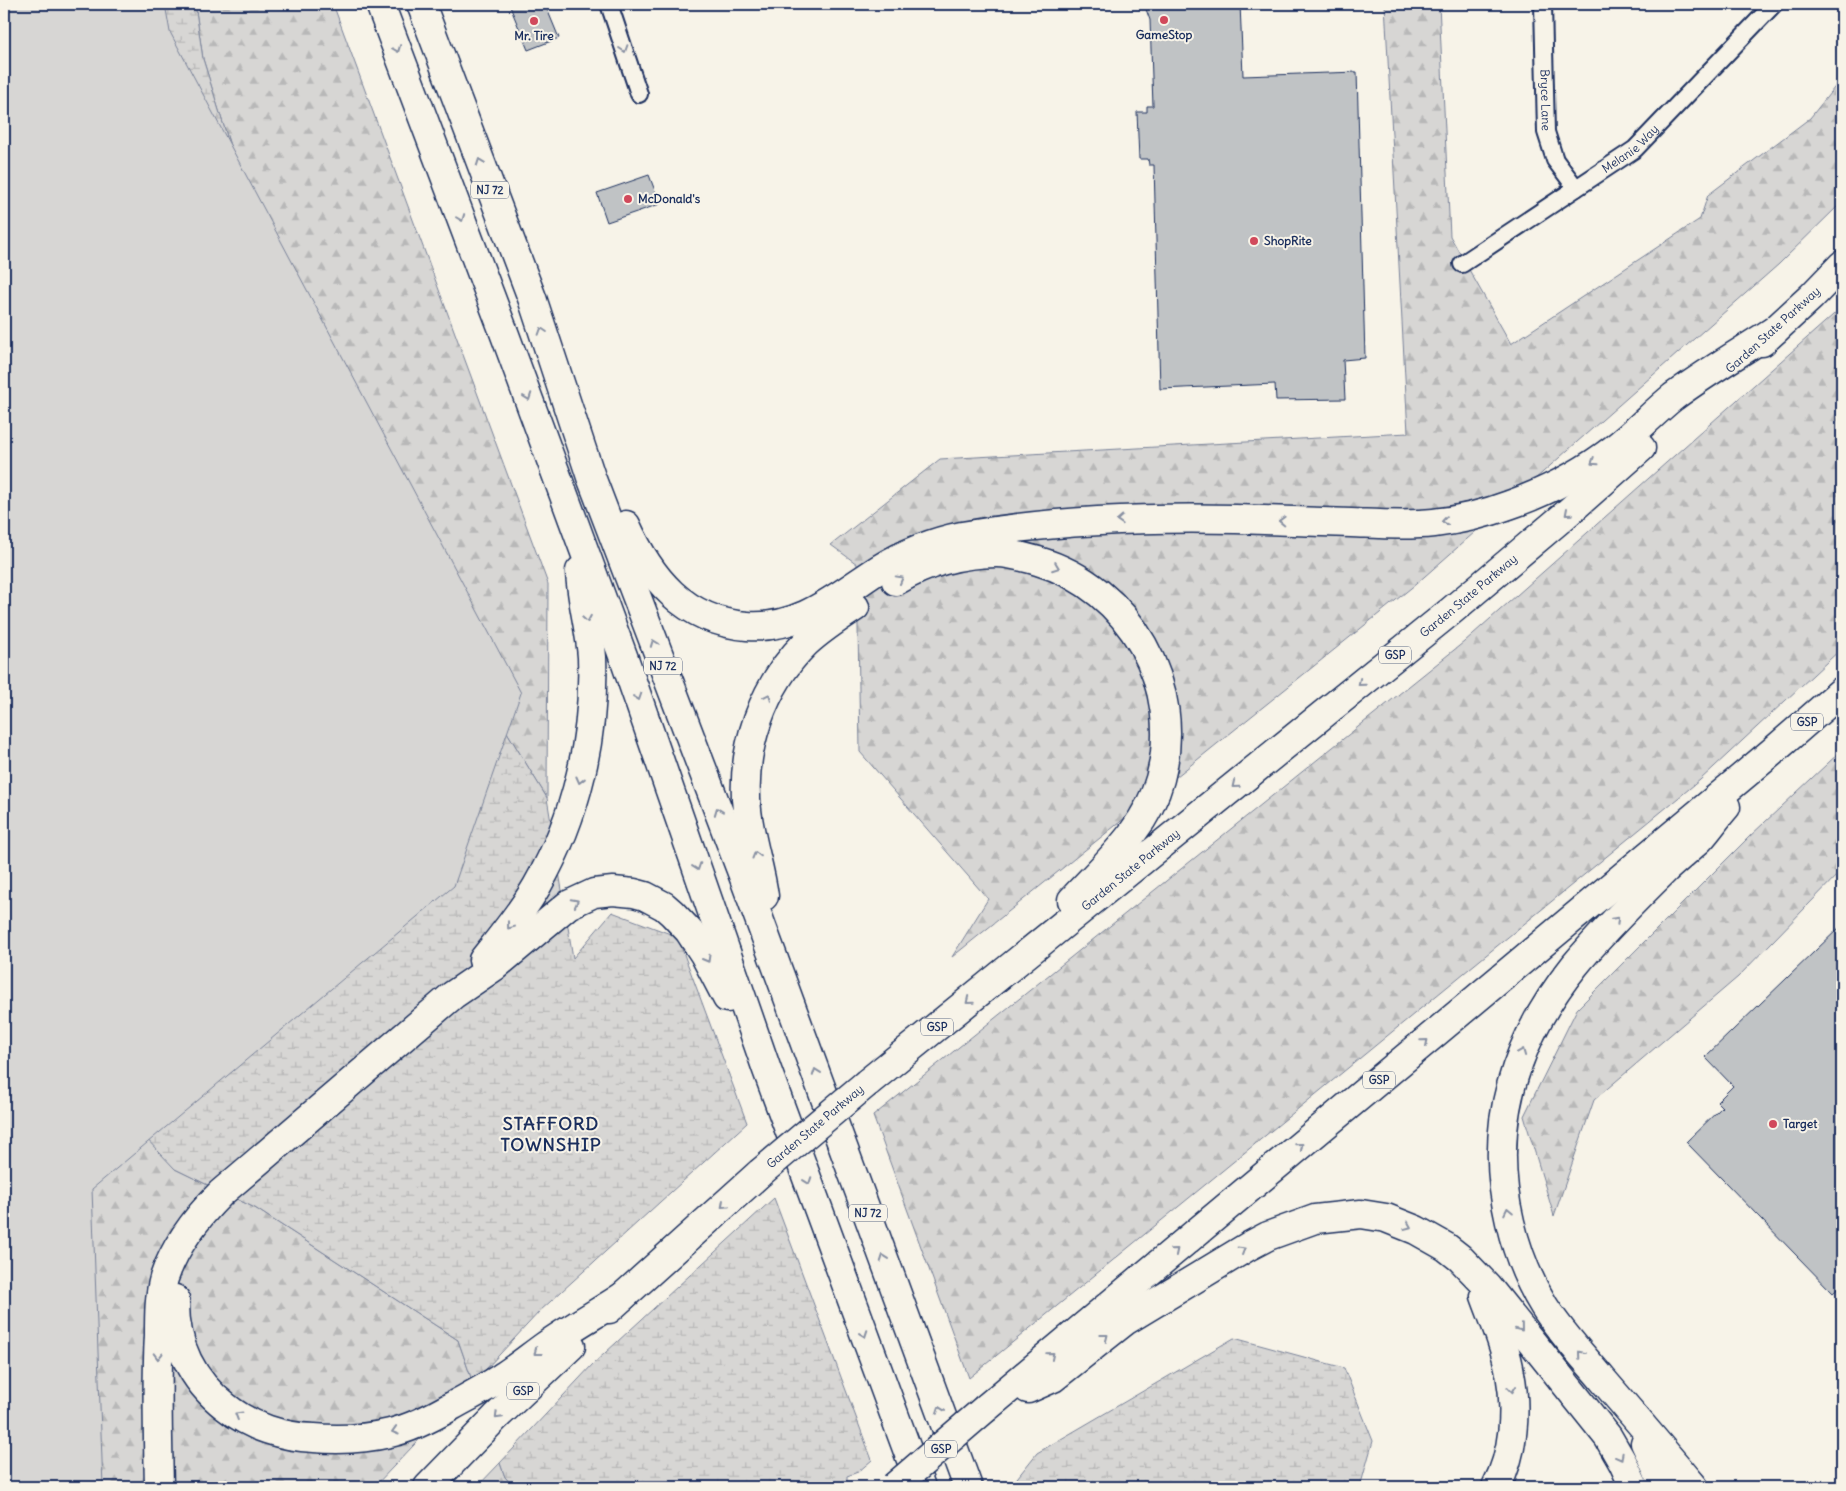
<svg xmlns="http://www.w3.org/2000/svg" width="1846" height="1491" viewBox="0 0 1846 1491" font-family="Delius,sans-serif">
<defs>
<pattern id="forest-firs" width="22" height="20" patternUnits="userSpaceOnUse" patternTransform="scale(1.25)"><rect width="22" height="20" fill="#d7d6d4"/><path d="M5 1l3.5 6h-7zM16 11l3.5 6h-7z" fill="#b8b8b8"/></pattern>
<pattern id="wetland-marsh" width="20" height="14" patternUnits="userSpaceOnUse" patternTransform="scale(1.25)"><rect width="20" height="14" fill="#d7d6d4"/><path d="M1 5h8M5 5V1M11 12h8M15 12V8" fill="none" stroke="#b8b8b8"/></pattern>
</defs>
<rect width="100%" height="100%" fill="#f7f3e8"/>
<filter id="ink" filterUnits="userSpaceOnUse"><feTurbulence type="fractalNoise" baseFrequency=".02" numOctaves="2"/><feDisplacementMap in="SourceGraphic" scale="10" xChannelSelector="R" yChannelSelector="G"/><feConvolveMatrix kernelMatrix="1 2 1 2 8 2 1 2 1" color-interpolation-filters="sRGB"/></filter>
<g filter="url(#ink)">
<path fill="url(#forest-firs)" stroke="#798299" d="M195,4H333L548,584L547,798L313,413L203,59Z
M1385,4H1439L1450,236L1511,344L1700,219L1708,195L1810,118L1842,78V202L1779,264L1416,584L952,957L988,899L860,752L857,564L831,545L940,459L1408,433Z
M1842,307V648L1700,780L969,1378L873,1116L1464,642Z
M1842,750V870L1738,977L1594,1100L1554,1216L1524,1116L1577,1009L1749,837Z
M4,919L175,1169L255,1208L458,1340L473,1383L374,1487H4Z
M500,1463L505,1477L514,1487H477Z"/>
<path fill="url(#wetland-marsh)" stroke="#798299" d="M4,4H195L203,59L313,413L547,798L573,958L612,912L673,935L679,941L747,1123L540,1311L473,1383L458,1340L255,1208L175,1169L127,1118Z
M774,1198L872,1460L858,1472L847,1476V1482L842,1487H514L505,1477L500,1463L593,1364Z
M1234,1338L1344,1368L1373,1441L1360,1487H1010L1037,1453Z"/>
<path fill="#d7d6d4" stroke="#798299" d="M4,4H165L170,32L521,693L454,886L92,1189L103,1487H4Z"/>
<path fill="#c0c3c5" stroke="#1b2f5e" d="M509,4H545L559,38L528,50Z
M1144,4H1240L1243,76L1357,72L1365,358L1343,360L1345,399L1276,400L1275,384L1160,389L1154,165H1149L1148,159H1139L1137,112H1147V106H1153L1150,20Z
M649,175L660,204L607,222L597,193Z
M1842,925V1285L1833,1293L1686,1142L1722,1107L1717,1102L1733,1086L1705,1057Z"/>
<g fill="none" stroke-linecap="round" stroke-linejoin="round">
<defs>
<g id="street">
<path d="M609,4L639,94"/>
<path id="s1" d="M1543,4L1546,132L1555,160L1576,188"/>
<path id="s2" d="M1462,264L1635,149L1774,4"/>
</g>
<g id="highway">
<path d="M380,4L505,335L626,664L767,1070L921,1487"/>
<path d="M421,4L532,298L591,477L744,878L968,1487"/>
<path d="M1762,342L1811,297L1842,265"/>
<path d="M626,525C650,578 684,621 747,626C800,630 837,596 879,569C905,553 932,542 962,536C1049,521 1147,517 1236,519C1274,520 1313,522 1351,523C1379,524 1407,526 1434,523C1460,520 1485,514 1509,505C1546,492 1584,472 1615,448C1636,432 1653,413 1673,397C1705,373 1741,352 1775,330"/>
<path d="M896,581C926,563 961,553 997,553C1010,553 1024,557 1038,561C1130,588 1185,686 1160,779C1147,828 1105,864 1072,900"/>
<path d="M764,896C760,867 750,839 747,810C740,750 763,685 806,643C821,629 838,618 855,607"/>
<path d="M483,960C502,936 522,912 537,886C577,816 595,737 592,657C590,628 581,600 580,571"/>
<path id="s3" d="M867,1083L1451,611L1564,516L1641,448"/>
<path d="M1485,1296C1494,1321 1506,1347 1510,1373C1517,1410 1514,1454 1496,1487"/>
<path d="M175,1299C174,1343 191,1380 226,1407C251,1427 283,1437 314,1438C340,1440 365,1439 390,1433C412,1428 433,1417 452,1406C470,1396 488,1387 505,1375C519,1366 531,1356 545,1346C569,1329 596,1314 622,1297"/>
<path d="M609,1309L760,1173"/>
<path d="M1028,1389L1053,1378L1125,1321L1249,1246L1268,1236L1315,1219L1361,1214L1386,1218L1416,1230L1446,1247L1460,1258L1487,1286L1608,1437L1623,1463L1634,1487"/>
<path d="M986,1408L1772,752L1842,691"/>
<path d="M1645,1443L1657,1469L1664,1487"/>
<path d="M159,1487C158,1436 156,1385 159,1335C159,1316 159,1295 164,1278C175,1245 197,1217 221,1193L453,995L494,967L568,905L594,893L613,891L634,893L645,896L664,906L672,913L689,931L704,954L727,998"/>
<path d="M428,1487L496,1417L571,1346"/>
<path d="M1694,1487C1664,1451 1634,1416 1603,1380C1583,1356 1561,1333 1544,1306C1528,1280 1517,1252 1510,1222C1487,1126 1514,1041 1575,965C1603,931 1635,900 1666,869C1677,859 1689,849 1700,839C1709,829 1717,817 1726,807"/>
</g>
</defs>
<use href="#street" stroke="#1b2f5e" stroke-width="20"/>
<use href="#highway" stroke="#1b2f5e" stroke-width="31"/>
<use href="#street" stroke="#f7f3e8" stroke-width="16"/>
<use href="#highway" stroke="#f7f3e8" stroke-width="28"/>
<defs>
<g id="highway-bridge">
<path id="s4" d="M760,1173L867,1083"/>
<path d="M894,1487L986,1408"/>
</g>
</defs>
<use href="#highway-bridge" stroke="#1b2f5e" stroke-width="31" stroke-linecap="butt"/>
<use href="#highway-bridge" stroke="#f7f3e8" stroke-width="28"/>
</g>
<defs><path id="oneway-chevron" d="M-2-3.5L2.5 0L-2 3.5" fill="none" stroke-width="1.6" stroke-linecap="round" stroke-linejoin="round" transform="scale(1.25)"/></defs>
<g stroke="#8991a3">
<use href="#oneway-chevron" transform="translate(397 49) rotate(69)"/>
<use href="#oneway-chevron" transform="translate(624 49) rotate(72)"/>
<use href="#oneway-chevron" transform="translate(480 162) rotate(-110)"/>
<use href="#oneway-chevron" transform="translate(461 218) rotate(69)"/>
<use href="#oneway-chevron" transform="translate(542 331) rotate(-108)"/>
<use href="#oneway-chevron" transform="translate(528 397) rotate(70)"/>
<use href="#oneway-chevron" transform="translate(1594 462) rotate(147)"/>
<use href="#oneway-chevron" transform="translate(1568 513) rotate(139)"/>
<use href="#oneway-chevron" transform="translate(1120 520) rotate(177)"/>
<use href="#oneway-chevron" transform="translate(1282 521) rotate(-178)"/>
<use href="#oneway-chevron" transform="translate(1445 521) rotate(172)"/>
<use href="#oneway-chevron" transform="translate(1056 567) rotate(21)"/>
<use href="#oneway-chevron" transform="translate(900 579) rotate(-29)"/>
<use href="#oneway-chevron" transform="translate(587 619) rotate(80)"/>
<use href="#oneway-chevron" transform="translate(654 643) rotate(-111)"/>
<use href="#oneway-chevron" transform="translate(1361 683) rotate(141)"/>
<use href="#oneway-chevron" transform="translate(638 697) rotate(71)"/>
<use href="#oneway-chevron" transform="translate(768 697) rotate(-64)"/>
<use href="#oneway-chevron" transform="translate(580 780) rotate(104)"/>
<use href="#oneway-chevron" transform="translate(1235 785) rotate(141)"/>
<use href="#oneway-chevron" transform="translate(718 811) rotate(-111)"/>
<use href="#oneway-chevron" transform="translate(756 855) rotate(-105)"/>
<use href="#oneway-chevron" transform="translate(697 867) rotate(71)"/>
<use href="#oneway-chevron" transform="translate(575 902) rotate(-28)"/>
<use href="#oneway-chevron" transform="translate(1616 920) rotate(-46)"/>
<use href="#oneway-chevron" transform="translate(510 926) rotate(127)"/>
<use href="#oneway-chevron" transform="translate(707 959) rotate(60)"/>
<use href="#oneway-chevron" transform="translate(969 1001) rotate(141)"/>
<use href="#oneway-chevron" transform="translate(1425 1042) rotate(-40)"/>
<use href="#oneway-chevron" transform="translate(1522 1052) rotate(-68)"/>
<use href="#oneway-chevron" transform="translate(816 1072) rotate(-110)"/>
<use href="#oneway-chevron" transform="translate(1300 1146) rotate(-40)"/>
<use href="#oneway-chevron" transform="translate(808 1181) rotate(70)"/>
<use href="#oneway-chevron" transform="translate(724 1205) rotate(138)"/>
<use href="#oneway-chevron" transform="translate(1508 1211) rotate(-102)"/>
<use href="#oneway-chevron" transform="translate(1408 1226) rotate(22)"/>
<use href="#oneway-chevron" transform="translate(1242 1250) rotate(-30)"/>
<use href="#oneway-chevron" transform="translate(1175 1251) rotate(-40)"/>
<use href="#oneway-chevron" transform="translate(884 1258) rotate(-110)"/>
<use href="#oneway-chevron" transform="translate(1520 1328) rotate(51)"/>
<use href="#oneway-chevron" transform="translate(864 1334) rotate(70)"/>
<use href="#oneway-chevron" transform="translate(1105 1337) rotate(-38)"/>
<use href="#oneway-chevron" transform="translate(537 1352) rotate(142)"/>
<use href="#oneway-chevron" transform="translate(1581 1354) rotate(-130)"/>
<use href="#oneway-chevron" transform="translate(1051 1355) rotate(-40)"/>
<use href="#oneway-chevron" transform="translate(158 1356) rotate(91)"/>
<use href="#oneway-chevron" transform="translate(1512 1389) rotate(84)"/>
<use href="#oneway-chevron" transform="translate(940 1410) rotate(-110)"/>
<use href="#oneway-chevron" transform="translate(238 1415) rotate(-149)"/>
<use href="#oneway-chevron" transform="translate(498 1416) rotate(135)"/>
<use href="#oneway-chevron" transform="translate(395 1431) rotate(163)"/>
<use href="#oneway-chevron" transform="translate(1620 1457) rotate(61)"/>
</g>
</g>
<g fill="#d1495b" stroke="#f7f3e8" stroke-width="2">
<circle cx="1164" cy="20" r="5"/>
<circle cx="534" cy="21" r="5"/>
<circle cx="628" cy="199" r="5"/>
<circle cx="1254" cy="241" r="5"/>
<circle cx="1773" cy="1124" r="5"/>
</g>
<g text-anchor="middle" stroke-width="4" stroke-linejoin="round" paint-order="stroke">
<g fill="#f7f3e8" stroke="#5d6a87" stroke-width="1">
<rect x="471" y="181.5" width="38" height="17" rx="4"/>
<rect x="1379" y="646.5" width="32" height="17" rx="4"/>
<rect x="644" y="657.5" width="38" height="17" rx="4"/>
<rect x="1791" y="713.5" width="32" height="17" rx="4"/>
<rect x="921" y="1018.5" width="32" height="17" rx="4"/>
<rect x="1363" y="1071.5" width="32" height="17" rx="4"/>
<rect x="849" y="1204.5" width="38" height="17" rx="4"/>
<rect x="507" y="1382.5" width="32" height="17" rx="4"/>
<rect x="925" y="1440.5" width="32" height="17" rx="4"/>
</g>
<g font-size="11" font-weight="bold" fill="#1b2f5e">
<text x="490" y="194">NJ 72</text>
<text x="1395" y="659">GSP</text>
<text x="663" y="670">NJ 72</text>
<text x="1807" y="726">GSP</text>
<text x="937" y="1031">GSP</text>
<text x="1379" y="1084">GSP</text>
<text x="868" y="1217">NJ 72</text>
<text x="523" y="1395">GSP</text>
<text x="941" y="1453">GSP</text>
</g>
<g font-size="12" font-weight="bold" fill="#1b2f5e" stroke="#f7f3e8" text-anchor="start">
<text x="1164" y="39" text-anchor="middle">GameStop</text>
<text x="534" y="40" text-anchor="middle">Mr. Tire</text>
<text x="638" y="203">McDonald's</text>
<text x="1264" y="245">ShopRite</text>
<text x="1783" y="1128">Target</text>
</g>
<g font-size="12" fill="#1b2f5e" stroke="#f7f3e8">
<text dy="4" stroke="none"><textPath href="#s1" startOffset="96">Bryce Lane</textPath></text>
<text dy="4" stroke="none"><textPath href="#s2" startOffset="204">Melanie Way</textPath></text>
<text transform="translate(1773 330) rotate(-42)" y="4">Garden State Parkway</text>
<text dy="4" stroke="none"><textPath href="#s3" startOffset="774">Garden State Parkway</textPath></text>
<text dy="4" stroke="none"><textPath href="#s3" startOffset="339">Garden State Parkway</textPath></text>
<text dy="4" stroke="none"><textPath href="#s4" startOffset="72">Garden State Parkway</textPath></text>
</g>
<g font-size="18" font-weight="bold" letter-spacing="1" fill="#1b2f5e" stroke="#f7f3e8">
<text x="551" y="1130">STAFFORD<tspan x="551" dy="21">TOWNSHIP</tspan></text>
</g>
</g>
<rect width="1846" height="1491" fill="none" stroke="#f7f3e8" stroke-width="20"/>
<rect x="10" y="10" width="1826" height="1471" fill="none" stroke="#1b2f5e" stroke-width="2" filter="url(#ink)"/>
</svg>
